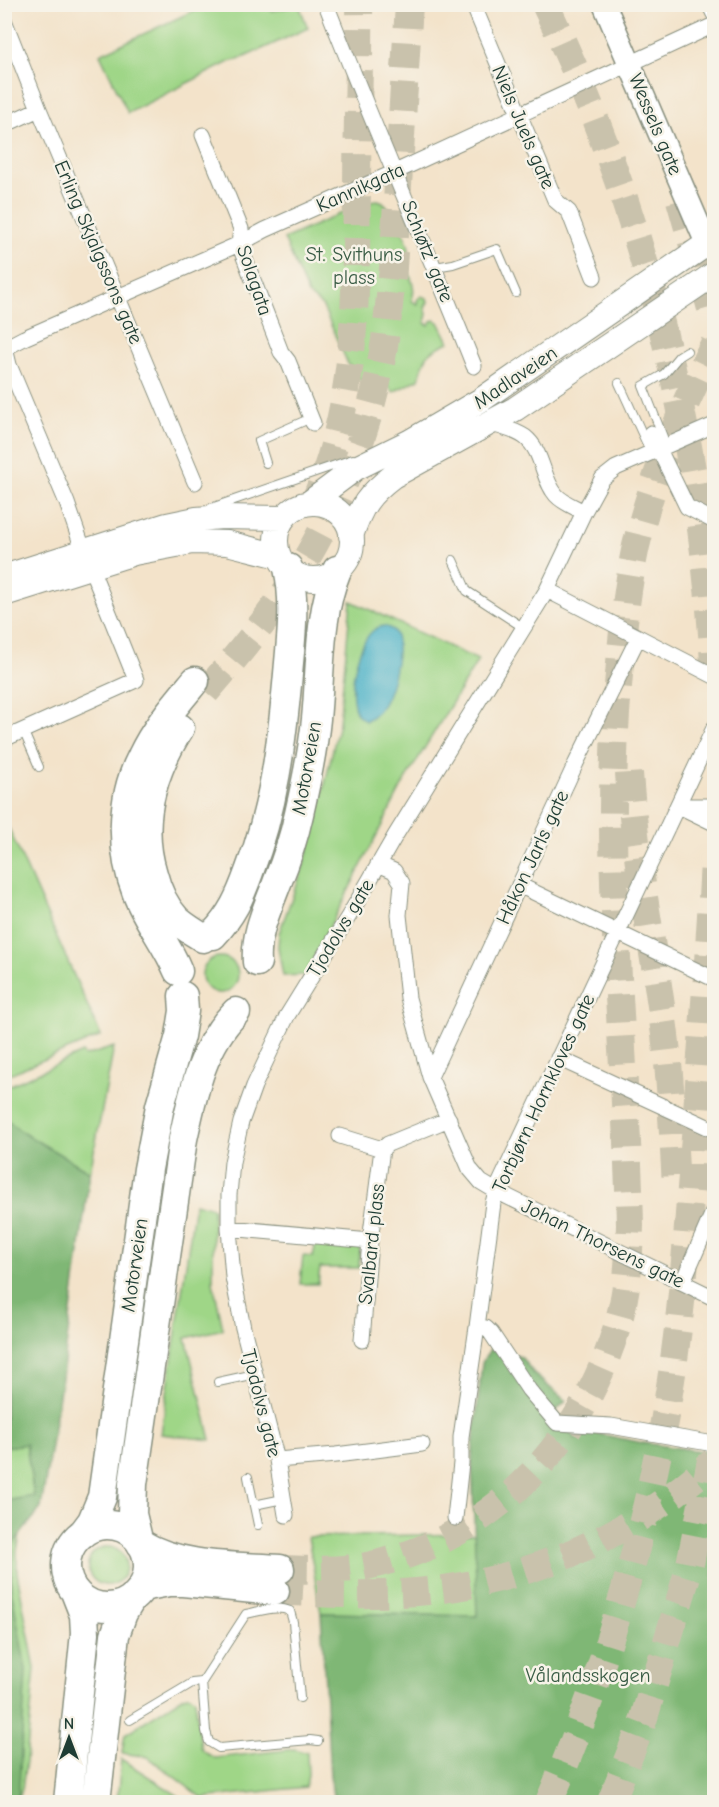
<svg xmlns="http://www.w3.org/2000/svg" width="719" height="1807" viewBox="0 0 719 1807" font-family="'Comic Neue',sans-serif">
<rect width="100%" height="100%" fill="#f7f3e8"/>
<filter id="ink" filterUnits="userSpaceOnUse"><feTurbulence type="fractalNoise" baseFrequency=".0167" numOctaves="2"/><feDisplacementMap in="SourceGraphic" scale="12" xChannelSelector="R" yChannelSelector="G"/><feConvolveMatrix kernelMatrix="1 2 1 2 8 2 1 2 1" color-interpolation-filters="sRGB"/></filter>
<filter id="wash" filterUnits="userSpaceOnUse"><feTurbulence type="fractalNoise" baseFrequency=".008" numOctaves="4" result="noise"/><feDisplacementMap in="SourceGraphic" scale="24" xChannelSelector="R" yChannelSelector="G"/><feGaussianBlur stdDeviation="1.35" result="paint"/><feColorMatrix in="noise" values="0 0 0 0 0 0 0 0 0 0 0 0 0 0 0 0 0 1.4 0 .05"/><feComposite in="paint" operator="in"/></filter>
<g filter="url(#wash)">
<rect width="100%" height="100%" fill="#f3e3ca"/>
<path fill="#9fd687" stroke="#5f8a5e" stroke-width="1.5" d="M206,5H269L268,8L272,11L299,5L308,28L238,60L231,61L128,113L100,54Z
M378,200L383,202L389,209L387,217L399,224C406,240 413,246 406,263C409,275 417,288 412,299L413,302L418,304L417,300L421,296L427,298L428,302L425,307L427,314L425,323L429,325L431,321L434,320L439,322L449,342C426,352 425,356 419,379L393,392C379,374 364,390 352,373L323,307L308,294L284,239L362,204L365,206L368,201Z
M351,601L478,660L404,782L305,975L283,976L278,947L279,933L301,873L313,835L339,723Z
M9,829L101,1036L5,1076L4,831Z
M202 975a18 18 0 1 1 36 0a18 18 0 1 1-36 0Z
M114,1047L90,1172L23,1133L5,1118L4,1088L82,1053L85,1056Z
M195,1203L213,1208V1282L223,1329L186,1338L211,1440L161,1434Z
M316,1242L360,1246L359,1268H320L318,1284H300L303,1256L313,1257Z
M26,1444L34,1497L5,1501V1447Z
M4,1527L21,1530L17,1551V1573L35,1668L26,1761L22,1789L18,1802H5Z
M475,1534L477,1616L321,1613L308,1537Z
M88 1566a19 19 0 1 1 38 0a19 19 0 1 1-38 0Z
M186,1695H190L195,1699L201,1748L204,1752L215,1758L295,1749L307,1753L308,1774L306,1787L202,1798L148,1757L122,1753L125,1734Z
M121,1759L188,1802H117Z"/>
<path fill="#7fb774" stroke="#4f7a54" stroke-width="1.5" d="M5,1118L23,1133L90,1172L62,1377L41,1508L13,1544L11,1588L26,1670L18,1802H4L5,1501L34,1496L26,1444L5,1447Z
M490,1349L521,1357L535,1375L566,1401L556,1411L575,1439L594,1433L644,1443L714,1453V1802H334L330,1776L321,1613L477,1616L472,1458L482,1363Z"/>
<path fill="#49b1c7" stroke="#34777e" stroke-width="1.5" d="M385,626C386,627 392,629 393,630C403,642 393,682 387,696C383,706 375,716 365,721C364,720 359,716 358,715C345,696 357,641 375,629C377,628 383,626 385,626Z"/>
</g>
<g filter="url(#ink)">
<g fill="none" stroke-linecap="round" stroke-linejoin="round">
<path stroke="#c9c2ac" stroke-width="28" stroke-dasharray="28 14" stroke-linecap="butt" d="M545,4C644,210 701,437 714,664
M680,200L714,319
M310,512C358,405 355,305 357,191C357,129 360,67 359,4
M206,692C234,659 262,626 286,591C335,518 370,433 384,346C388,320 390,294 393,268L409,4
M629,773C635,861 654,948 665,1035C671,1085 673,1135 676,1186
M280,1569C308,1570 339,1571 367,1566C494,1539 587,1439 620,1316C628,1287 629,1256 630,1225C626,1045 603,866 618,686C622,639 626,592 636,546C653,476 682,407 714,344
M275,1591C322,1594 369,1596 416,1592C527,1583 632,1536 714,1461
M549,1802C606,1670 649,1523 671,1380C684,1296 689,1210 696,1125C702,1037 710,948 714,860
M611,1802L643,1721L689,1569L711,1460"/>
<defs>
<path id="lane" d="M435,267L453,264L497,249L516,293
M619,383L651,453
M663,437L643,386L664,374L679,356L687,351
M266,463L259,441L311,418
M211,508L353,459
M453,560L467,591L524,628
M23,730L39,767
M218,1382L255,1374
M248,1477L258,1525
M254,1505L283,1499
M202,1682L206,1731L209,1742L219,1748L310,1740L318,1741
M130,1720L192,1683L202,1682L246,1614C260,1611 277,1605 290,1611L293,1622L300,1698"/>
<path id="street" d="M326,4C373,126 426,245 474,366
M473,4L555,200L569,212L594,277
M709,4L714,14
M4,20L39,109L195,482
M4,125L39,109
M203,135L241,229L239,244L281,352L288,361L313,423
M491,424C502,427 515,430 525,437C543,451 542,479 556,495C563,503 575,507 584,512
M651,433L687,507L714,521
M84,552L67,503L9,365L5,348L24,338L239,244L265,230L395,172L714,25
M547,590L714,676
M4,739L136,680L91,568
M679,806L714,823
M685,806H714
M378,864L394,871L402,883L399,915L408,998L430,1077L470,1169L481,1182L496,1191L714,1298
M519,885L714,979
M558,1058L714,1130
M430,1077L576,763L638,638
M340,1136L382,1149
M229,1228L370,1241
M683,1281L714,1210
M477,1327L486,1328L491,1333L529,1390L557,1423L611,1426L714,1444
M362,1340L370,1241L382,1149L388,1144L449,1119
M277,1460L336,1455L422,1444
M286,1515L277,1460L243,1328L233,1277L229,1228V1195L232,1162L241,1122L254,1086L287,1016L350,914L395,836L547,590L584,512L602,479L616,468L714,425
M455,1518L461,1463V1437L477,1327L493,1203L496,1191L714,728"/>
<path id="secondary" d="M604,4L707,244"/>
<path id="primary" d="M309,503L356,468L409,442L481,400L714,239
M276 541a38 38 0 1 1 76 0a38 38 0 1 1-76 0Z
M351,536C361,506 368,495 393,476L515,409L714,274
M4,577L167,525L196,519L223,517L283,518
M4,594L134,553L192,542L227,543L279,556"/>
<path id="highway" d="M180,728C152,772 137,822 153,874C157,890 165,907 176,919C184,927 194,932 203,938
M213,935C232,915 240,897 249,872C274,808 282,741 288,674C291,639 296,602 288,568
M257,962C255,933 267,910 277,883C286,861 294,837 299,814C306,783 313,750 316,719C321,670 318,616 337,570
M178,971C167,944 148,922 137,894C120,851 120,798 142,756C155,728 176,704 195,681
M66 1566a41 41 0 1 1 82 0a41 41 0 1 1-82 0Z
M83,1533L92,1521L102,1497L148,1169L160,1106L180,1036L184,1011L183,996
M138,1539L132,1514L133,1484L183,1139C193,1093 202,1046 236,1012
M141,1544C180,1568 236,1566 280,1569
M142,1587L169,1582H183L275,1591
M68,1802L85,1633L84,1615L75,1592
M96,1802L115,1635L123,1613L132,1598"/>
</defs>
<use href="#lane" stroke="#89907f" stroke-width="10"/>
<use href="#street" stroke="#89907f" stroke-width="17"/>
<use href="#secondary" stroke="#89907f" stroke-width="25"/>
<use href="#primary" stroke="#89907f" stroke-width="26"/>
<use href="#highway" stroke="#89907f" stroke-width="31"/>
<use href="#lane" stroke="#fff" stroke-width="8"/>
<use href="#street" stroke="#fff" stroke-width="15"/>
<use href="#secondary" stroke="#fff" stroke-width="22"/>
<use href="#primary" stroke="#fff" stroke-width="24"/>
<use href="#highway" stroke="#fff" stroke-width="28"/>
</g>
</g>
<g text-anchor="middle" stroke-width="5" stroke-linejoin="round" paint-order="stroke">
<g font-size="20" fill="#1f3d34" stroke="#f7f3e8">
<text transform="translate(656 124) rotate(67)" y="7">Wessels gate</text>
<text transform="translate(524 127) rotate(67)" y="7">Niels Juels gate</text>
<text transform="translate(360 187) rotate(-24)" y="7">Kannikgata</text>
<text transform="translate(428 251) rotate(68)" y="7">Schiøtz' gate</text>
<text transform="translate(99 252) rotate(67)" y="7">Erling Skjalgssons gate</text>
<text transform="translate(255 280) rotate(71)" y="7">Solagata</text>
<text transform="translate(515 377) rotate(-34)" y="7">Madlaveien</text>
<text transform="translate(306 768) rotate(-80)" y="7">Motorveien</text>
<text transform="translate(532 857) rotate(-65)" y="7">Håkon Jarls gate</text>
<text transform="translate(340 928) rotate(-59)" y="7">Tjodolvs gate</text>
<text transform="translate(543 1093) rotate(-65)" y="7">Torbjørn Hornkloves gate</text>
<text transform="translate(603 1243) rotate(26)" y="7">Johan Thorsens gate</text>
<text transform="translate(371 1244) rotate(-84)" y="7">Svalbard plass</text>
<text transform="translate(134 1265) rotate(-82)" y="7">Motorveien</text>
<text transform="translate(262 1403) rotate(76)" y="7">Tjodolvs gate</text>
</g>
<g font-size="20" fill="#395c45" stroke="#f7f3e8">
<text x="354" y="261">St. Svithuns<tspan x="354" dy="23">plass</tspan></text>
<text x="588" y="1682">Vålandsskogen</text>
</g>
</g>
<rect width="719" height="1807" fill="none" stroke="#f7f3e8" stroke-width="24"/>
<g transform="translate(69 1738)" stroke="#f7f3e8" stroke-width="4.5" paint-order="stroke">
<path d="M0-4.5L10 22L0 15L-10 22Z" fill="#1f3d34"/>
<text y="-9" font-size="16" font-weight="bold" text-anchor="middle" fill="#1f3d34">N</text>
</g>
</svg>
